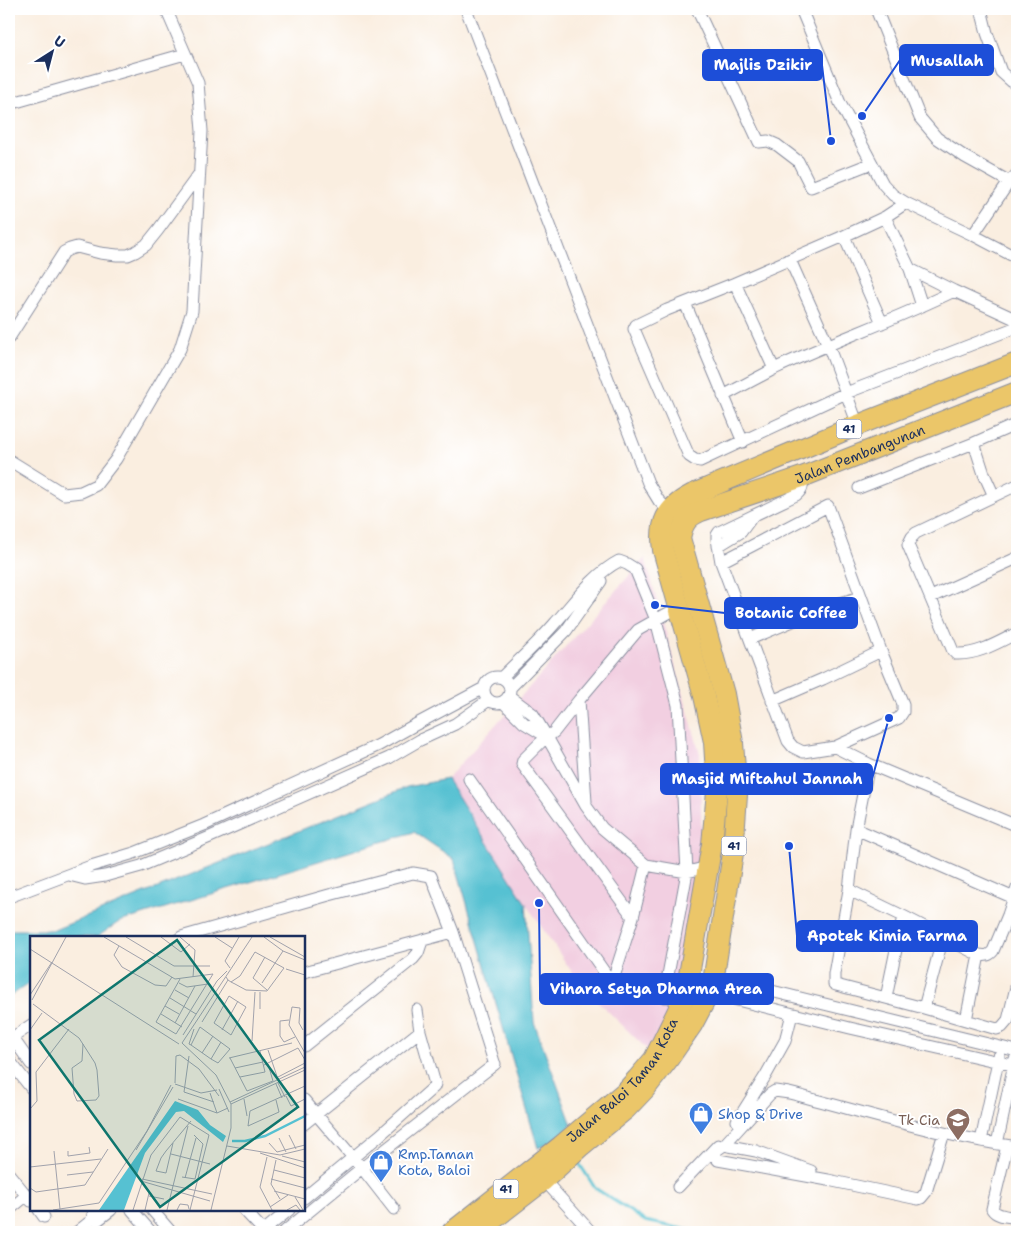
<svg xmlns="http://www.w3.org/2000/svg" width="1026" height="1241" viewBox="0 0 1026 1241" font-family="'Shantell Sans',sans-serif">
<rect width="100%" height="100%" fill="#fff"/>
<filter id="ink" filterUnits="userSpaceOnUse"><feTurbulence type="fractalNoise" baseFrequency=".02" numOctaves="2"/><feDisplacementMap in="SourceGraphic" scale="10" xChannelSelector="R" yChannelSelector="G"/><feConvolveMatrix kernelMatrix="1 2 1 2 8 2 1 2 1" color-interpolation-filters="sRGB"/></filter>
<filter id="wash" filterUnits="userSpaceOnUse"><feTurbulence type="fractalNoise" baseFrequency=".0096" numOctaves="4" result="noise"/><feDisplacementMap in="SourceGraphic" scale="20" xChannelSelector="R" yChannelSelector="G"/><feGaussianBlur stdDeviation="1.12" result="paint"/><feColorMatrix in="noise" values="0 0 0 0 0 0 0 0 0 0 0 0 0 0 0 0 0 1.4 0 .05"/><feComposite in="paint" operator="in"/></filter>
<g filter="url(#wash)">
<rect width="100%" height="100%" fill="#faeee0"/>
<path fill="#f2cfe1" d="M645,558L700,754L702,865L688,1007L655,1057L580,984L526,904L447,779Z"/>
<path fill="#56c1d2" stroke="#387898" d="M447,779L526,904L534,1022L572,1125L550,1143L538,1148L454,859L414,832L119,922L97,937H31V982L9,997V930H54L407,787Z"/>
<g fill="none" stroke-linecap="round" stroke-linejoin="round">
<path stroke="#56c1d2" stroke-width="3" d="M577,1160L595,1188L645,1221L698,1232"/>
</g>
</g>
<g filter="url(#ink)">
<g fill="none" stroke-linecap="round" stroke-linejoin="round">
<defs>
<path id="street" d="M466,9L648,483L659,501L669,511
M697,9L759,142L768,141L777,145L798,161L811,187L872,163
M801,9L840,103L883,184L893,195L906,203L973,235L1017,258
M876,9L920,118L937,138L965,157L1017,186
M981,9L987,33L1001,72L1011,81L1017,85
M9,104L185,54
M906,203L885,217L844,236L735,283L667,310L636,325L634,329L689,456L695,460L700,461L846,393L1017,327
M885,217L910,269L954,291L1017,320
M973,235L1009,182L1017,174
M844,236L882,323
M790,260L828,345L858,425
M910,269L922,306
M735,283L774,369
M685,303L743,442
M9,338L64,252L70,249L77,247L100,253L117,255H128L135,252L146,245L158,230L199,174
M723,396C740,387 757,378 774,369C833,341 895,320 954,291
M974,443L984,474L994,496
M9,460L64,494L81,492L96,485L116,459L180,349L192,311L202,131L198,83L166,9
M1017,485L916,533L912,537L908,545L953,651L956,654C978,655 999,642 1017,633
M859,488L974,443L1017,424
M718,546L741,532L752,517
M721,562L828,506L881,651L903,704V712L899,718L835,747L803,752L793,747L788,741L721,562L717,539V535L719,532L796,495C803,489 803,486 802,477
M931,597L1017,558
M750,639L826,607L861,597
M484 690a13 13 0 1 1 26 0a13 13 0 1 1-26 0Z
M502,677C520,659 539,642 556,622C574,602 594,574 619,561L627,564L635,569L656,620L678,705L687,872L664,997
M511,687L566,631L601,581
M509,696L533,714L547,737L586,806L602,828L646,865L687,872L708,867
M579,700L586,802
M772,701L823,679L881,651
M503,702L524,723L544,735
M835,747L869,764L1017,826
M869,764L856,829L849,890L834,974V984L836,985L924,1008L997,1029L1002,1027L1008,1020L1017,983
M469,779L612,983L672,998
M856,829L1014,898
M69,875L85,879L105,876L141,866L210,837L389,758L420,740L455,724L489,700
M849,890L903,916L979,955C985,956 989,956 993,951L1008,915L1017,888
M9,897L91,866L134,853L204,825L379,745L411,727L484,688
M633,917L522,764L523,760L540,743L554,732L579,700L638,630L679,607
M181,937L329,895L413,873L431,876L453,932L494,1062
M304,972L453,932
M714,977L902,1023L1017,1051
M612,983L633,917L646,865
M709,993L850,1028L1017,1066
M886,998L903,916
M924,1008L943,937
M966,1020L979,955
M12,1037L31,1064
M9,1040L31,1025
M304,1046L413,959L418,953L422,941
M9,1060L31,1088
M304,1100L362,1168L394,1209
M737,1121L766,1075L785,1041L792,1014
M304,1124L420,1031
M944,1133L926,1192L921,1198L918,1199L828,1180L718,1160L715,1156L717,1150L724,1145L770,1094L775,1091L789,1093C864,1112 940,1136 1017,1147
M981,1141L999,1056
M997,1144L1015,1059
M724,1145L756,1151L811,1171
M1007,1146L992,1209C997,1217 1009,1216 1017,1218
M9,1174L31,1201
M544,1180L591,1232
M678,1187L718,1145
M304,1198L379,1136L434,1087L435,1084L420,1031L417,1010
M9,1210L27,1195
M39,1210L44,1217
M132,1210L151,1232
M152,1210L171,1232
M244,1210L261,1228H267L289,1210
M92,1220H98L111,1210
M77,1232L92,1220L93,1214L98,1210
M284,1232L362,1168L495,1064"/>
<g id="highway">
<path id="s1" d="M452,1232L561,1146L626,1091L637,1079L654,1059L683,1000L686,992L712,844L717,791L714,742L704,696L663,550C659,523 666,508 691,495L858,425L1017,363"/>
<path id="s2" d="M477,1232L544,1180L581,1146L626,1109L645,1089L667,1061L692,1025L709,993L713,982L733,853L737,795L733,743L724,694L680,538C683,523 687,517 701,511L802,477L1017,392"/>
</g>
</defs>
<use href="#street" stroke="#8a8e9f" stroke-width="13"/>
<use href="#highway" stroke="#8a8e9f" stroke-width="22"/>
<use href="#street" stroke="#fff" stroke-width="11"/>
<use href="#highway" stroke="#ebc669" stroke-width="20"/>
</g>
</g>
<defs>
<symbol id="shop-pin" viewBox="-11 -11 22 30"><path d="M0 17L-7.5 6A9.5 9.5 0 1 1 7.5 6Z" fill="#3f7fe0" stroke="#fff"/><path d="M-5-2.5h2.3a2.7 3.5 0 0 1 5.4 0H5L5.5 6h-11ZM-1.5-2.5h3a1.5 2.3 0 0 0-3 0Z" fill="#fff"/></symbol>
<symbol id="school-pin" viewBox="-11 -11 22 30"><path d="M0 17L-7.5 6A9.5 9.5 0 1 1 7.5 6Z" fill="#8d6e63" stroke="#fff"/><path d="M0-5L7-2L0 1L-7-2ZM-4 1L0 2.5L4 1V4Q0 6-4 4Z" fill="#fff"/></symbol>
</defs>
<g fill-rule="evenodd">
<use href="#shop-pin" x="687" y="1100" width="28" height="38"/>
<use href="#school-pin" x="944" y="1106" width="28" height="38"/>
<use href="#shop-pin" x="367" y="1148" width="28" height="38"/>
</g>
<g text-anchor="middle" stroke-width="4" stroke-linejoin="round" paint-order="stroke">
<g fill="#fff" stroke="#5f6d8e" stroke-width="1">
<rect x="836.5" y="419.5" width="25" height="19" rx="4"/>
<rect x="721.5" y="836.5" width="25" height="19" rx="4"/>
<rect x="493.5" y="1179.5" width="25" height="19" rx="4"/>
</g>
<g font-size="12" font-weight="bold" fill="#1b2f5e">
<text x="849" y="433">41</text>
<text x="734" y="850">41</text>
<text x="506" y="1193">41</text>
</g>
<g font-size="14" fill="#1b2f5e" stroke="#fff">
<text dy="5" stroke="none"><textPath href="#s2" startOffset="1006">Jalan Pembangunan</textPath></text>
<text dy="5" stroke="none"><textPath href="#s1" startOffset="230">Jalan Baloi Taman Kota</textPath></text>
</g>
<g font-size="14" fill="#366cbe" stroke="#fff" text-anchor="start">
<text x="718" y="1119">Shop &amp; Drive</text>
<text x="398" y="1159">Rmp.Taman<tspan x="398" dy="16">Kota, Baloi</tspan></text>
</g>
<g font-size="14" fill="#785e54" stroke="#fff" text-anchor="end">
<text x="940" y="1125">Tk Cia</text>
</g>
</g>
<g transform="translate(30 936)">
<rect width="275" height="275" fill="#faeee0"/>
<path d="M145,165L168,174L180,189L196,200L193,206L154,175L146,176L115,217L94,274H69Z" fill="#56c1d2"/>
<path fill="none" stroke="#56c1d2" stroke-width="2.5" d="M202,205H215L235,200L275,180"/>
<path fill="none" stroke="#a1a2ac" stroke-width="1" d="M74,1L145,43L183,38L146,98L126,86L150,43M96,1L144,30H180M131,1L151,16L160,8M150,1L165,14L163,41M185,1L202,12M234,1L253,15L275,24M240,1L275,21M89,10L84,19L92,31L125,49L136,50L142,41M0,13L149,108M235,21L223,42L237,54M200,32L195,25L209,1M256,33L275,39M196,41L198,44L201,46L205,48L216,54L237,55L254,32L225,16L210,40L201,46M149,47L157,51L178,48M232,47L253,15M145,54L159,62M0,59L22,26M199,60L216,71L201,99L184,87ZM140,62L166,78M2,64L36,1M3,68L49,102L65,127L67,134L69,160L66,164L47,165L44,158L42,132L52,125L53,108M135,70L149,78M230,73V56M131,78L152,91M259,84L250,85V100L254,106L265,101M172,86L198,44M145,87L165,50M0,94L12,77M192,94L208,65M273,94L269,87L270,72L262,71L259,89L275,117M153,99L187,45L197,35M222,105L225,56M159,108L161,109L181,123L188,127L200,113L170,91L161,109M159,108L164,93M238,114L249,146M172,117L183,100M146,120L150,119L169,133L189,160M159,120L154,156L184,166M199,122L262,107M200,122L217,155L243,145L238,128M181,123L191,106M234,129L268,112L275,124M205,132L233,126M210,141L235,136L230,115M248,141L275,127M145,147L146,120M248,147L255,161M145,148L171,157L187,154M246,148L252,162M189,153L199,176M180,157L187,177M256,160L261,170L275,163M148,163L187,177L198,172M214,163L217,180M246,164L249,176L218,190L220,175L275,150M200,166L275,131M201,168L275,134M0,173L7,165L6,136L39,93M259,199L266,213M249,202L256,216M143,207L136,237L126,235L131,222L136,215L161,185M239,207L247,216L275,209M197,210L250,219L275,213M106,214L143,151M24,215L30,273M38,215V220L60,217L59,211M230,217L275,232M141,218L180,228M252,220L275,226M237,221L230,251L242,274M246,224L241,248L250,263M0,231L71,223M244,234L275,242M37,239L63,236M152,241L165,243L173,208L164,199M155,242L166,202M112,243L182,258M241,243L275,252M111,245L180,265M0,252L6,256L55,249L78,213M244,255L275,263M119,260L134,263M265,261L273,274M240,271L258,259M23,274L69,267L117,195L141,149M103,274L121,219L150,181L179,199M115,274L119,257M137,274L158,190M147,274L150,268L158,269L159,273M160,274L179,199M181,274L201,192V168L186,139L152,107L222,1M257,274L266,269L270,274"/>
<path fill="#0f766e" fill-opacity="0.15" stroke="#0f766e" stroke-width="2.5" d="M147,4L268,171L130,271L9,104Z"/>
<rect width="275" height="275" fill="none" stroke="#1b2f5e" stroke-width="2.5"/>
</g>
<path fill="none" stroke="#1d4ed8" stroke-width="2" d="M862 116L900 60M831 141L822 65M655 605L725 613M889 718L872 779M789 846L797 936M539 903L540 989"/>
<g fill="#1d4ed8" stroke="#fff" stroke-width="2">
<circle cx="862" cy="116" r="5"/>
<circle cx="831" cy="141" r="5"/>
<circle cx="655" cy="605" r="5"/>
<circle cx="889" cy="718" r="5"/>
<circle cx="789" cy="846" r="5"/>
<circle cx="539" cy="903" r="5"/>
</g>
<g fill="#1d4ed8" stroke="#1d4ed8" stroke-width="2">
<rect x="900" y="45" width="93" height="30" rx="5"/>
<rect x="703" y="50" width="119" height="30" rx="5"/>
<rect x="725" y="598" width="132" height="30" rx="5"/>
<rect x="661" y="764" width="211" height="30" rx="5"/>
<rect x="797" y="921" width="180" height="30" rx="5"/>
<rect x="540" y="974" width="233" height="30" rx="5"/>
</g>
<g font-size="15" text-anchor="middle" font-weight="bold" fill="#fff">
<text x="947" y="66">Musallah</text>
<text x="763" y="70">Majlis Dzikir</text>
<text x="791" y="618">Botanic Coffee</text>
<text x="767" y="784">Masjid Miftahul Jannah</text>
<text x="887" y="941">Apotek Kimia Farma</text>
<text x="656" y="994">Vihara Setya Dharma Area</text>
</g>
<rect width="1026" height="1241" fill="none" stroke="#fff" stroke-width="30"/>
<g transform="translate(52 52) rotate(36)" stroke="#ffffff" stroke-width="4" paint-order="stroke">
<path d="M0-4L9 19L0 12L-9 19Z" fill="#1b2f5e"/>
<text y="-8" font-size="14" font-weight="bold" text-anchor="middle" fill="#1b2f5e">U</text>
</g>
</svg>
